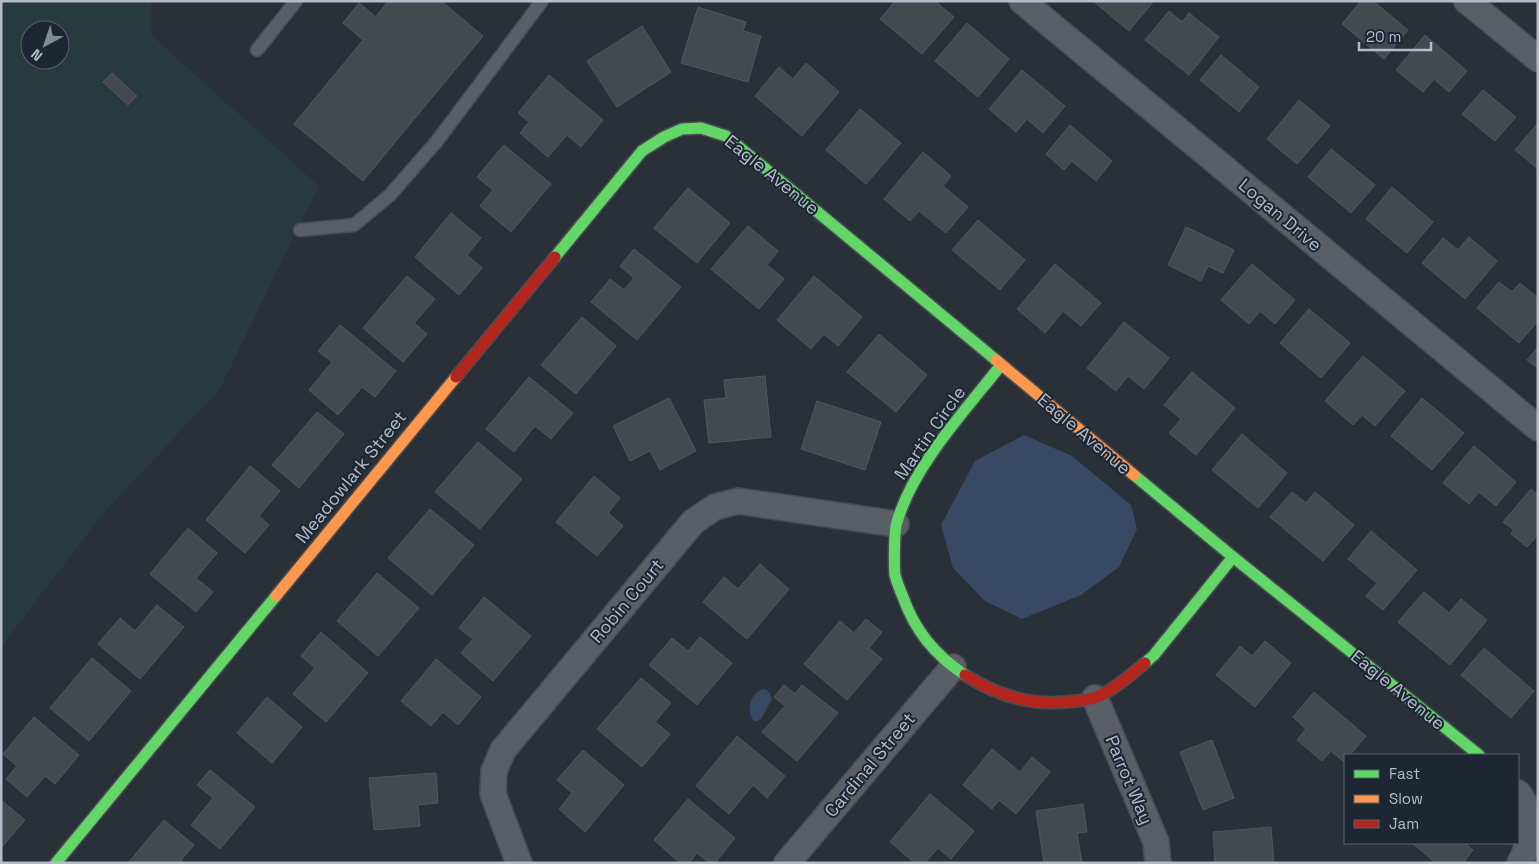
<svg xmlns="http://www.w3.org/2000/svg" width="1539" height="864" viewBox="0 0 1539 864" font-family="'Space Grotesk',sans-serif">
<rect width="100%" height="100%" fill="#2a3038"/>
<path fill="#273a3e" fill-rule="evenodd" d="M1,1H151V35L319,186L219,390L101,516L1,647ZM30,30H60V60H30Z"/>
<path fill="#384963" d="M1024,435L1072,456L1131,505L1137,529L1119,567L1081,595L1022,619L985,601L953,568L941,525L975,461Z
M764,689L768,691L772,699L761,719L757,721H754C745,711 751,691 764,689Z"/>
<path fill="#444950" stroke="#52575f" d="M388,1H441L483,36L363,181L294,124L363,40L343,23L359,3L376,17Z
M895,1H935L954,17L922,54L880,19Z
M1093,1H1154L1129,31Z
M1361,1H1373L1408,30L1384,59L1342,24Z
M698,7L746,22L743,31L761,36L748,82L681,63Z
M1169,11L1182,22L1189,13L1219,37L1189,75L1145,40Z
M967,23L1009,59L978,97L935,61Z
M642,26L671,72L617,107L587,61Z
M1425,35L1467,71L1449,92L1434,79L1423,92L1396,70Z
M1221,55L1259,87L1239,112L1200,80Z
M806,63L839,92L802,136L755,96L779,67L793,79Z
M1022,70L1065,106L1043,133L1027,119L1016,132L989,109Z
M112,73L137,96L128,105L103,82Z
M549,75L603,120L581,147L567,135L548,157L520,133L529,122L518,113Z
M1483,90L1516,117L1495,141L1462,114Z
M1299,100L1330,126L1297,164L1267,139Z
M860,109L901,143L866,184L826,150Z
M1538,123V169L1515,150Z
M1070,125L1112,161L1096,181L1072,161L1064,170L1046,154Z
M504,145L551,184L511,232L480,206L493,190L477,177Z
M1331,149L1375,185L1351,213L1308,177Z
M923,152L951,176L943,186L968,207L946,233L919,211L910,221L884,199Z
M1392,187L1433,222L1407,253L1366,219Z
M688,188L730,223L697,263L654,228Z
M451,213L481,238L467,255L482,268L459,295L415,257Z
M978,220L1025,260L1000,290L952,250Z
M748,226L778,251L767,265L784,279L759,309L711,269Z
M1186,227L1234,250L1223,273L1208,266L1201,281L1168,265Z
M1469,237L1497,261L1465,299L1422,263L1443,238L1458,250Z
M634,249L681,287L637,340L591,302L610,279L624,290L634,278L620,266Z
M1055,264L1101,303L1081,326L1063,311L1045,333L1017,309Z
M1252,264L1295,300L1275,324L1260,311L1249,324L1221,300Z
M407,276L435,299L414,323L427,334L403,362L363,328Z
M814,276L862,317L838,346L824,334L811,349L777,320Z
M1499,282L1512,292L1520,283L1538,298V321L1519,343L1477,308Z
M1309,309L1350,343L1321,378L1280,343Z
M582,317L616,346L576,394L541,365Z
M1124,322L1169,358L1144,389L1128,376L1116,391L1087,368Z
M340,325L396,371L375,397L362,387L338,415L309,390L332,362L318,351Z
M879,334L927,375L896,412L847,372Z
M1538,347V368L1527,360Z
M1363,356L1405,391L1375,426L1362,415L1353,425L1325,401Z
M1192,372L1235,408L1196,455L1169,433L1181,419L1164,405Z
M765,376L771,437L709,443L704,400L726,398L724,380Z
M529,377L573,413L551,439L535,426L514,452L486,429Z
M669,398L696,451L660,470L650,451L630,461L613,426Z
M1422,398L1464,433L1432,470L1391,436Z
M817,401L881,422L865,470L801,449Z
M317,412L344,434L299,488L272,465Z
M1242,434L1287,473L1258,508L1212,470Z
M478,442L522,479L480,529L435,492Z
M1474,446L1516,482L1496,506L1479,492L1469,504L1443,483Z
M250,466L280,491L259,516L269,525L245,553L206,520Z
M594,476L620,498L608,513L623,526L597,556L556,522Z
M1531,489L1538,495V535L1527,547L1511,534L1514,530L1503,522Z
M1292,492L1306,503L1315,492L1354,525L1323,561L1270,517Z
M430,509L474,545L432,595L388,558Z
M188,528L217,553L196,578L213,592L196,612L150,574Z
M1371,531L1417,570L1383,610L1366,596L1377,583L1348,559Z
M760,564L789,589L747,639L703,602L724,577L738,589Z
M377,573L419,608L378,656L337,621Z
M1424,592L1449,613L1461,599L1487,620L1450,665L1398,622Z
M484,597L531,636L493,681L461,653L473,639L459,628Z
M157,605L184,627L140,679L98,644L120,618L135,631Z
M866,619L882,632L869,648L882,659L847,700L804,664L840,621L854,633Z
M321,632L368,673L326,722L293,694L315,668L301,656Z
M700,637L732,663L697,705L649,665L672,638L688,651Z
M1265,641L1291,663L1255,707L1216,675L1240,646L1252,656Z
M1484,648L1534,691L1511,718L1461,675Z
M92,658L131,691L89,741L50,708Z
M436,659L481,697L458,725L443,712L431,726L401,701Z
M641,678L671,703L655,722L670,734L642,767L597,729Z
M784,685L795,694L802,685L838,713L797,761L762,732L785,706L774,697Z
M1314,692L1366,736L1350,755H1345L1344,762L1331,751L1322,761L1297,740L1306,729L1293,717Z
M267,697L302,727L272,763L237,733Z
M34,717L79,755L55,784L45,776L27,797L6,779L17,766L3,754Z
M737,736L785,776L767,798L753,785L729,814L696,786Z
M1212,740L1234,798L1203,810L1180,752Z
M992,749L1020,772L1032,757L1050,772L1016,814L999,800L992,809L963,785Z
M583,750L624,785L585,832L559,809L572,793L557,780Z
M210,770L255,807L220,849L191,825L213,798L197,785Z
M436,773L438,803L418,805L420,826L374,830L369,778Z
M930,794L974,831L951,859L938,848L925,863H915L890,842Z
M688,799L735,838L715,863H710L697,853L689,863H680L654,840Z
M1,800L25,820L1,848Z
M1083,804L1087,832L1077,833L1082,863H1044L1036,811Z
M164,820L194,845L181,860L185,863H128Z
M1271,827L1274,863H1215L1213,832Z
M1412,843H1465L1473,850L1463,863H1436Z"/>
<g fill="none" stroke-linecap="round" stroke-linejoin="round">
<defs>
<path id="lane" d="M257,50L296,1
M300,230L354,225L390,195L437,141L542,1"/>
<path id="street" d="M1022,1L1538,428
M1467,1L1538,59
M1095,698L1156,842L1158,863
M1518,793C1533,812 1532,843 1520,863
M519,863L493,794L494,771L503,750L693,522L715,507L738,501L896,524
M787,863L953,667"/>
<path id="fast" d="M555,257L642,151L664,137L682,129L701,128L726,136L996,360
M1134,475L1233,557L1479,755
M1145,663L1154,655L1233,557
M965,675C935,655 915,631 903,597C900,590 897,583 895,575C894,567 894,530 897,522C913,466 965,411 1001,365
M56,863L276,596"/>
<path id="slow" d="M996,360L1134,475
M276,596L456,377"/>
<path id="jam" d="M456,377L555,257
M965,675C999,697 1036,707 1075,701C1081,700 1088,700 1094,698C1110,693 1132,674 1145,663"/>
</defs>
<use href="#lane" stroke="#484c53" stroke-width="15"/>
<use href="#street" stroke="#484c53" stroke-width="28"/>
<use href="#fast" stroke="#484c53" stroke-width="14"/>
<use href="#slow" stroke="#484c53" stroke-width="14"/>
<use href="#jam" stroke="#484c53" stroke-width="14"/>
<use href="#lane" stroke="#5a5e66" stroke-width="12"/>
<use href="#street" stroke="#5a5e66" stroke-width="25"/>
<use href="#fast" stroke="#63d668" stroke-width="11"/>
<use href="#slow" stroke="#ff974d" stroke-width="11"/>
<use href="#jam" stroke="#b3261e" stroke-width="11"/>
</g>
<g text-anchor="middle" stroke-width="4" stroke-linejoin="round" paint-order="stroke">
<g font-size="18" fill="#b4bcc9" stroke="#1d2633">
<text transform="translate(772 175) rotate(39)" y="6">Eagle Avenue</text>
<text transform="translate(1280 215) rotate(40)" y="6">Logan Drive</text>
<text transform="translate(930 433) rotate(-55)" y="6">Martin Circle</text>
<text transform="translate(1084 434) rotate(40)" y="6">Eagle Avenue</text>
<text transform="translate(351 477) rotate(-51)" y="6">Meadowlark Street</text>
<text transform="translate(627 601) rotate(-50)" y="6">Robin Court</text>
<text transform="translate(1398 690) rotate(39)" y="6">Eagle Avenue</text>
<text transform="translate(870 765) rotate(-50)" y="6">Cardinal Street</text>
<text transform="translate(1129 780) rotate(67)" y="6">Parrot Way</text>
</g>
</g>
<rect width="1539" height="864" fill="none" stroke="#b4bcc9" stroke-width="5"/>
<rect x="1344" y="754" width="175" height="90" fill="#1d2633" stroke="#59626f"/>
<rect x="1354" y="770" width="25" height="8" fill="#63d668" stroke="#59626f"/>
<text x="1389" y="779" font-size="15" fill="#b4bcc9">Fast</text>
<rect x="1354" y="795" width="25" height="8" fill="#ff974d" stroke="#59626f"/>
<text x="1389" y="804" font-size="15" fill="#b4bcc9">Slow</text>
<rect x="1354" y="820" width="25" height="8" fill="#b3261e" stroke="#59626f"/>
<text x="1389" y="829" font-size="15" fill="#b4bcc9">Jam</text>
<g transform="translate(45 45) rotate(220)"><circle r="24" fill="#1d2633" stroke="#59626f"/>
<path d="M0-4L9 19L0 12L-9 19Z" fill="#848b96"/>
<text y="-8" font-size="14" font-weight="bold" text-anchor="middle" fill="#b4bcc9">N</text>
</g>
<path d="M1359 42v8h72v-8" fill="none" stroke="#b4bcc9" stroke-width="2.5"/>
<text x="1366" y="42" font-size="15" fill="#b4bcc9" stroke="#1d2633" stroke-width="4" paint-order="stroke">20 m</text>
</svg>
